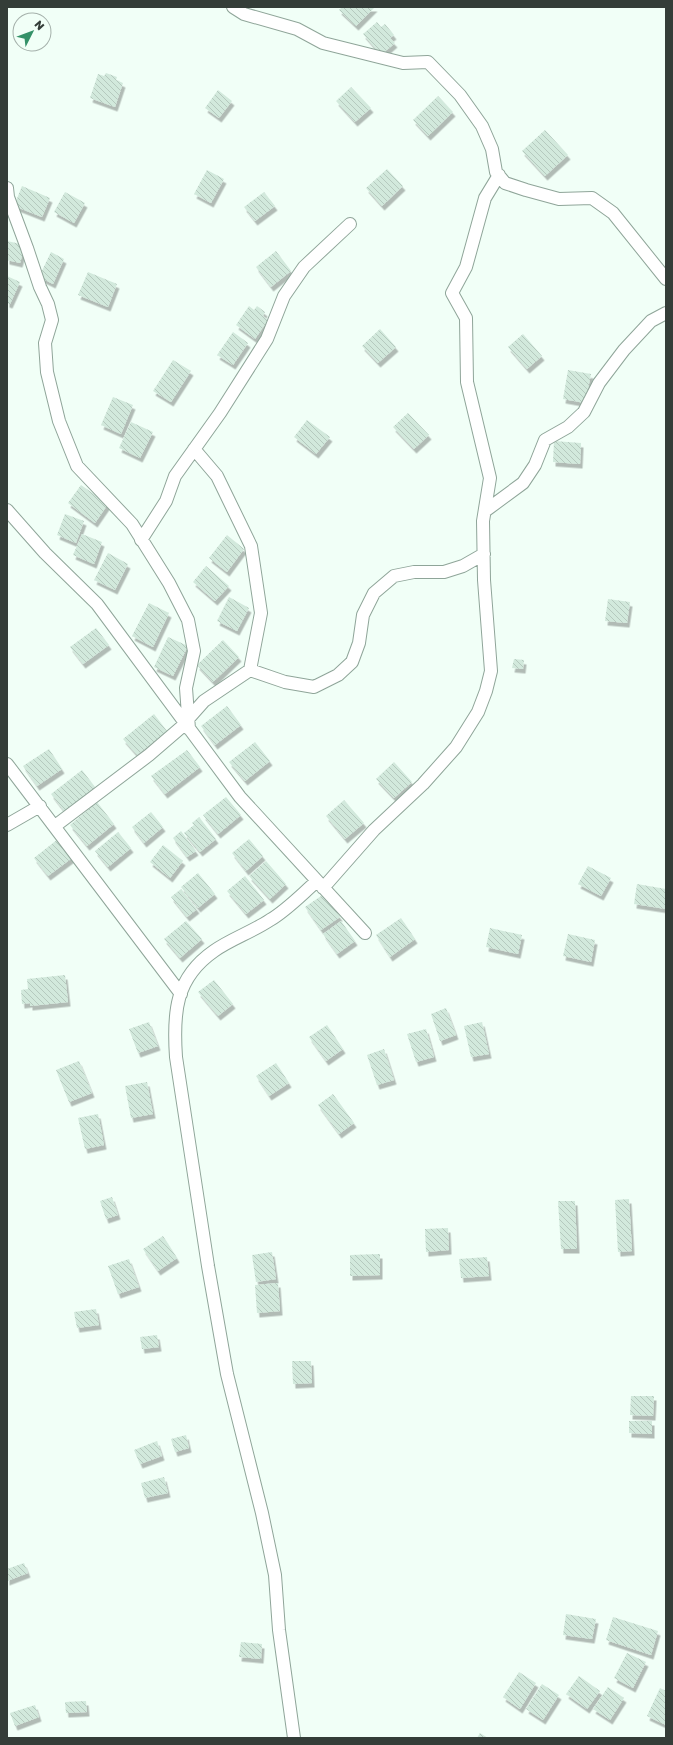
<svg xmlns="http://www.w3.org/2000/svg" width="673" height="1745" viewBox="0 0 673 1745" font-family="'Golos Text',sans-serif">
<defs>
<pattern id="building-back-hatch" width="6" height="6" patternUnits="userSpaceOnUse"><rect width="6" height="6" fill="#d2e9dc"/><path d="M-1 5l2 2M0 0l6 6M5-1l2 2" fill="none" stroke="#b5c9be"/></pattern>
<filter id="shadow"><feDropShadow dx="2.5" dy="4.5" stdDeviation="0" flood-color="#0004"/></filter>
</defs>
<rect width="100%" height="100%" fill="#f1fff7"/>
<path fill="url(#building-back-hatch)" filter="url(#shadow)" d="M342,7H375L356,26L339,10Z
M377,22L381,27L385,24L394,35L390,38L395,43L381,55L363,34Z
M106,73L117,77L116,80L123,83L115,107L90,98L98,74L104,76Z
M351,87L371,108L355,122L336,101Z
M218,90L232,101L219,118L205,108Z
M438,96L453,112L428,136L413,120Z
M545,130L568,155L545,176L522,151Z
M387,169L403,186L382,206L366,188Z
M207,170L224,179L211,203L194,194Z
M22,186L50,198L42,217L14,206Z
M65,192L85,203L74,223L54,212Z
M264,192L275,206L255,221L244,207Z
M7,241L25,245L20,263L7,260Z
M276,251L291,271L271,287L256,267Z
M51,252L64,259L53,284L39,277Z
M88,272L117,284L108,307L78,295Z
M7,276L20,282L10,304L7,303Z
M249,306L254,310L257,306L265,312L263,316L268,320L255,339L236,325Z
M380,329L396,347L378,363L362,346Z
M233,332L248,343L233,365L217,355Z
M523,334L542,356L527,369L508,347Z
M173,360L191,371L171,402L153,391Z
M568,370L591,374L585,403L563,399Z
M113,397L133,405L121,434L101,425Z
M408,413L429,435L414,449L393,427Z
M307,420L330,437L316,454L294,437Z
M131,422L153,432L140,458L119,448Z
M554,441L581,443L580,464L553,462Z
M81,485L108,504L95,523L68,503Z
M65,514L84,521L76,543L57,535Z
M82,534L102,542L94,564L73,555Z
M227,535L244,549L227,572L209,558Z
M108,553L128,564L115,590L94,580Z
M206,566L229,586L215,601L193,582Z
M229,597L249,608L237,631L217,621Z
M608,599L630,602L627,623L605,621Z
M149,603L169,613L153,647L132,636Z
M96,628L109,645L83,664L70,647Z
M168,637L188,646L173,676L154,667Z
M223,640L239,657L213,682L197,665Z
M514,659L524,660L523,669L512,668Z
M227,706L241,725L215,745L201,726Z
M154,714L167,731L137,755L123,739Z
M255,742L270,761L245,781L229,762Z
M49,749L62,769L37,786L23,766Z
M187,750L200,767L165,794L151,776Z
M394,762L412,782L394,798L376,779Z
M82,770L95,787L64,811L51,794Z
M226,797L241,815L218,834L203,815Z
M344,800L364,823L345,839L326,816Z
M97,802L114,824L87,846L70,825Z
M151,812L163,827L144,843L132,827Z
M199,817L216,839L200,852L184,833L194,825L192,823Z
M181,831L196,851L187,857L173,838Z
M118,832L131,848L108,867L95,851Z
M58,839L72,858L48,876L34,858Z
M249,839L263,856L246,871L232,853Z
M163,845L183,861L170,878L150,862Z
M266,861L286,884L270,899L249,876Z
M588,866L611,878L601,896L578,884Z
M198,873L215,894L198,908L181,887Z
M245,876L264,900L246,914L227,891Z
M637,884L666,889V909L634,904Z
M181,889L197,909L187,917L171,897Z
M324,894L340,917L321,930L305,907Z
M401,918L415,939L390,957L376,935Z
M186,921L202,939L180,958L164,939Z
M341,921L355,941L337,954L323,934Z
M490,928L522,935L518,954L486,947Z
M568,934L595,940L591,962L563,956Z
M65,975L68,1002L30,1006V1003L22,1004L21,990L28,989L27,979Z
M214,980L233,1004L218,1016L198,992Z
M446,1008L456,1035L440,1041L431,1014Z
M149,1022L158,1046L138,1053L129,1029Z
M482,1022L489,1054L471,1057L464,1026Z
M327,1025L343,1049L326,1061L309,1037Z
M426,1029L434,1057L416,1062L407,1034Z
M384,1049L394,1080L377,1085L367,1055Z
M79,1061L92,1093L69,1102L56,1070Z
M276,1063L289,1083L269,1096L256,1076Z
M147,1082L153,1114L131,1118L125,1086Z
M333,1094L354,1123L339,1134L318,1105Z
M98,1114L104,1145L85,1149L78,1118Z
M112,1197L118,1215L106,1219L100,1201Z
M629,1199L632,1251L618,1252L615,1200Z
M558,1201H575L577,1249H561Z
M448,1228L449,1250L426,1252L425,1229Z
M163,1236L177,1258L158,1271L143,1249Z
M272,1252L276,1279L256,1282L252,1255Z
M380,1254V1275L350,1276V1255Z
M487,1257L489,1276L461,1278L459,1259Z
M129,1259L139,1287L118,1294L108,1266Z
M278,1283L280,1311L257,1313L255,1285Z
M96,1309L99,1325L77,1328L74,1312Z
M157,1335L159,1347L142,1349L140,1337Z
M292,1361H311L312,1383L293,1384Z
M631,1396H654L653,1416L630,1415Z
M629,1421H652V1434L629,1433Z
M186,1435L189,1448L175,1452L171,1439Z
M157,1441L162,1456L140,1464L134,1450Z
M164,1477L168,1493L145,1498L141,1483Z
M24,1563L28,1573L7,1581V1569Z
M566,1614L596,1619L592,1639L563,1635Z
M613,1617L658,1631L651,1655L606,1640Z
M241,1642L262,1644L261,1659L239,1657Z
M627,1653L646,1662L633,1688L614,1678Z
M519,1672L536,1683L520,1709L503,1697Z
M579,1676L600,1691L587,1709L566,1694Z
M542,1684L559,1695L543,1720L526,1709Z
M608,1687L624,1698L610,1720L593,1709Z
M660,1688L666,1691V1725L647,1716Z
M86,1701L87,1712L66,1713L65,1702Z
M35,1705L39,1717L15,1726L10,1713Z
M480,1733L488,1738H477Z"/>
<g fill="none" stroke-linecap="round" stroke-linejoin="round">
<defs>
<path id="street" d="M233,7L244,14L297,29L323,43L403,63L428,62L460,95L482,126L492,149L496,172L505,183L526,190L559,199L592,198L613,213L666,279
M7,188L8,197L27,248L40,287L48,304L52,320L45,343L47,372L59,421L77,466L132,524L169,583L188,620L194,651L186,688L189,729
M194,449L217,476L251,546L261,613L250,670
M7,510L45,553L97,604L240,797L365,933
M485,511L523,483L535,465L545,440L568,427L584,412L599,383L624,350L651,321L666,313
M141,540L166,501L175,476L220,413L267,339L284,296L304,267L350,224
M188,719L204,701L250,670L285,682L314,687L338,675L352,662L359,643L363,615L374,593L394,576L414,572H444L463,566L484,554
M7,764L181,994
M7,825L40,806
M55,826L149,755L185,724
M323,888L374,830L423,784L456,747L478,712L486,691L491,671L484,580L483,521L490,478L467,382L466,318L452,293L466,267L485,198L499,175
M294,1738L279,1630L275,1575L262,1513L227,1374L208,1266L176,1057C173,1013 175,978 214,951C231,939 252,932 270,920C287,910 302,894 317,881"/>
</defs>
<use href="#street" stroke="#8fa599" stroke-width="14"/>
<use href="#street" stroke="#fff" stroke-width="12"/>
</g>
<rect width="673" height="1745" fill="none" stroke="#343d38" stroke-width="16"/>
<g transform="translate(32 32) rotate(48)"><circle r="19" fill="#f1fff7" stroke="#a5b1ab"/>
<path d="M0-3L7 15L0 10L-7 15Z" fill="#349168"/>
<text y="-6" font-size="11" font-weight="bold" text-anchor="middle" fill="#343d38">N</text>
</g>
</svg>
